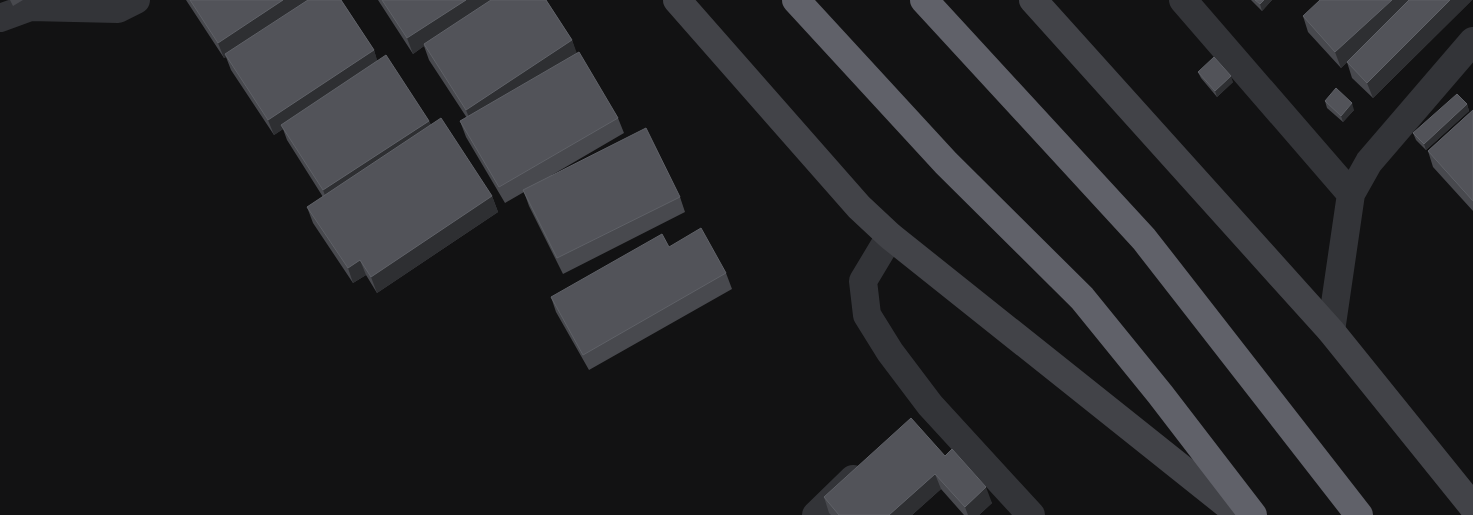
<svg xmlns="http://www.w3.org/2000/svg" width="1473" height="515" viewBox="0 0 1473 515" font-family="'Varela Round',sans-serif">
<rect width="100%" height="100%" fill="#121213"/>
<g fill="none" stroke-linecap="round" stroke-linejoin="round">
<path stroke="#333438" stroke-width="28" d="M1183,0L1351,194
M0,18L30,7L118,9L136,0
M890,236L863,281L867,315L890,352L930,405L1031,515
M1331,331L1351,194L1369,162L1473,41
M816,515L853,479"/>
<path stroke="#424348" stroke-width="28" d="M677,0L859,207L890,236L1240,515
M1033,0L1331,331L1473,507"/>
<path stroke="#606169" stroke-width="28" d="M796,0L946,163L1082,298L1160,394L1253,515
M924,0L1144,239L1359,515"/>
</g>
<path fill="#48494e" d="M10,0H23L13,6Z
M186,0H341L374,50L377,61L429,121L431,125L492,196L498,212L377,293L366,275L353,283L313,223L307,207L323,197L287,140L283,129L274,135L231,70L226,57L224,58Z
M378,0H546L572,40L576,53L618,118L624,133L552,175L680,197L685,212L563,274L529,206L524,192L505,203L466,137L460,121L467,118L429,60L424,46L413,54Z
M1251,0H1272L1262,11Z
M1472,0L1373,98L1352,78L1347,62L1341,68L1308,32L1303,16Z
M1198,72L1233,82L1217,97L1201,78Z
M1325,101L1354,110L1343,122L1327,108Z
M1467,104L1469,111L1426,150L1416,140L1413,133Z
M1473,110V211L1433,167L1428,151Z
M669,247L726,273L732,289L589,370L556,312L551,297Z
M945,456L992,503L979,515H964L941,489L912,515H831L829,513L824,497Z"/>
<path fill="#2e2f32" d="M283,0H313L225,54L226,57L224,58L218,43Z
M466,0H495L424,44V46L413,54L407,38Z
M1264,0H1272L1262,11L1260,4Z
M1392,0H1415L1341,68L1335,52Z
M1450,0H1472L1373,98L1367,83Z
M572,40L578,56L472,125L466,110Z
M374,50L379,66L281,125L283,129L274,135L268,120Z
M1231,76L1233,82L1217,97L1215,91Z
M1352,103L1354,110L1343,122L1341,116Z
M1467,104L1469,111L1426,150L1424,144Z
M429,121L435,136L329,206L323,190Z
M492,196L498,212L377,293L371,277Z
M360,260L366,275L353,283L348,268Z
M935,474L941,489L912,515H889Z
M986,487L992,503L979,515H968L965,507Z"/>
<path fill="#525359" stroke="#5f6167" d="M190,0H283L218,43Z
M308,0H341L374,50L268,120L225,54Z
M382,0H466L407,38Z
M491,0H546L572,40L466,110L424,44Z
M1255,0H1264L1260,4Z
M1320,0H1392L1335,52L1303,16Z
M1409,0H1450L1367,83L1347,62Z
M579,52L618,118L499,187L460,121Z
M386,55L429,121L323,190L281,125Z
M1214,57L1231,76L1215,91L1198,72Z
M1336,88L1352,103L1341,116L1325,101Z
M1457,94L1467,104L1424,144L1413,133Z
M1473,110V201L1428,151Z
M441,118L492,196L371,277L360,260L348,268L307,207Z
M646,128L680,197L557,258L523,190Z
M701,228L726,273L583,355L551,297L662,234L669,247Z
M911,418L945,456L952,449L986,487L965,507L935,474L889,515H839L824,497Z"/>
</svg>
